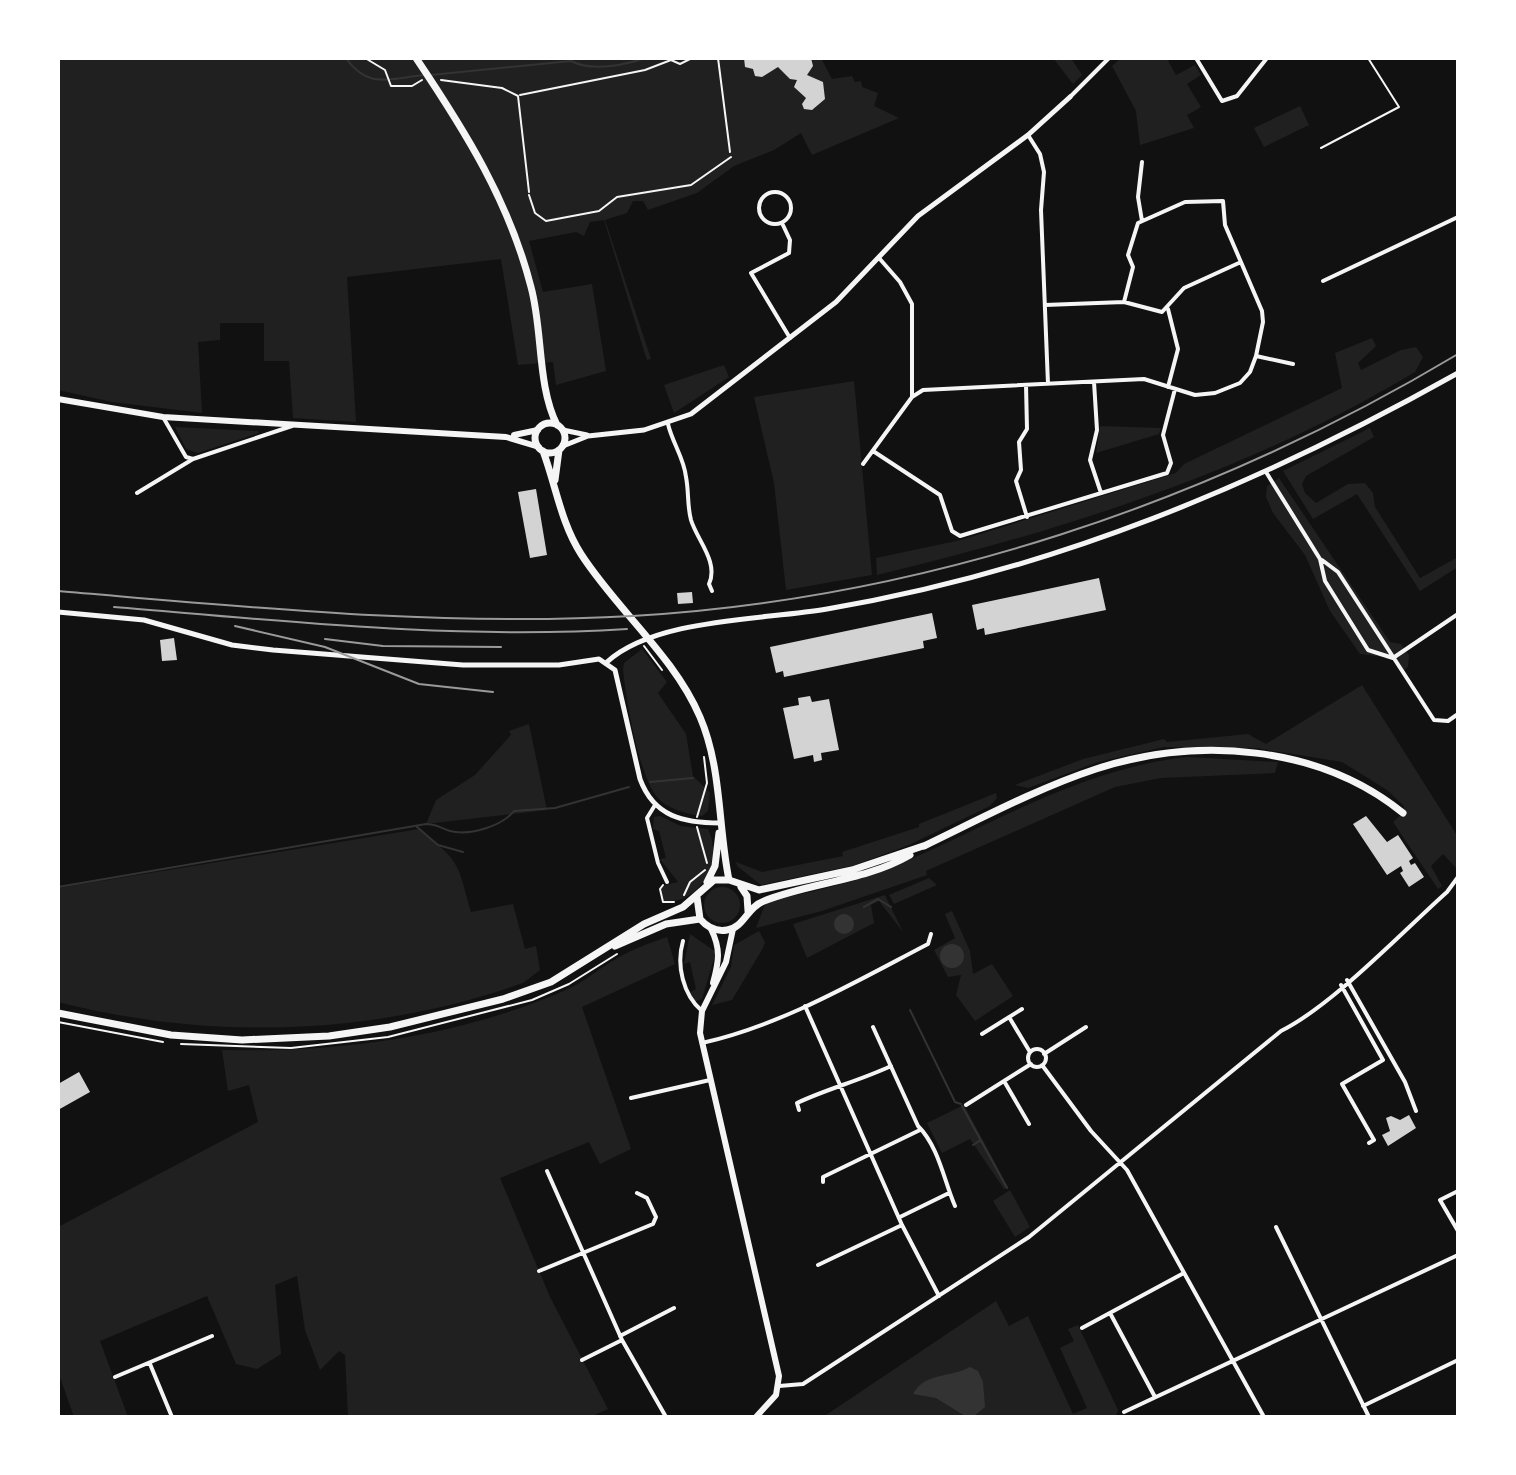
<svg xmlns="http://www.w3.org/2000/svg" width="1516" height="1475" viewBox="0 0 1516 1475" font-family="'Public Sans',sans-serif">
<rect width="100%" height="100%" fill="#111"/>
<path fill="#202020" d="M58,58H821L832,79L852,76L855,82L861,81L862,87L878,93L874,106L899,118L812,155L801,133L774,150L734,166L697,193L648,210L643,201H633L627,213L605,220L651,359L647,360L644,351L604,220L590,222L584,236L576,232L529,241L543,292L592,284L606,371L556,385L553,362L518,365L501,259L347,277L356,422L293,418L289,361H264V323H220V340L198,342L202,413L112,402L58,390Z
M1053,58H1071L1082,75L1073,84Z
M1121,58H1172L1168,61L1176,75L1195,65L1201,75L1187,84L1201,107L1187,115L1194,128L1140,145L1136,111L1112,66Z
M1300,106L1309,125L1264,147L1254,128Z
M1372,338L1376,346L1358,363L1361,370L1401,350L1416,347L1423,357L1415,372C1249,472 1065,530 877,575L876,558L961,540L1176,473L1184,464L1342,388L1335,353Z
M724,365L729,377L674,413L664,385Z
M854,381L872,575L786,590L774,483L754,397Z
M1100,426L1161,428L1159,434L1096,453Z
M175,427L258,431L259,433L198,453L186,449Z
M1370,428L1374,437L1306,476L1302,484L1305,493L1316,503L1348,484L1365,483L1373,493L1375,507L1420,578L1458,557V567L1420,591L1357,494L1313,519L1283,471Z
M1279,478L1390,642L1401,644L1409,655L1408,667L1402,671L1393,658L1360,654L1330,611L1305,555L1273,513L1266,497L1267,486Z
M642,649L667,682L658,693L686,734L693,776L710,793L708,811L702,816C687,814 667,809 657,797C638,773 626,699 623,669L624,663Z
M1362,685L1458,837V870L1443,854L1431,866L1442,886L1438,889L1393,822L1403,813L1404,806L1387,790L1342,762L1257,748L1164,747L1098,762L1028,788L1015,785L1083,759L1164,739L1167,742L1248,734L1266,744Z
M529,724L547,810L426,824L436,800L475,775L511,735L509,731Z
M1187,757L1278,762L1275,773L1161,778L1115,787L926,871L927,875L822,911L756,928L765,904L773,900C810,892 850,884 885,870C986,829 1077,769 1187,757Z
M996,793L997,798L990,806L909,845L855,865L761,885L737,866L736,862L762,872L843,856L842,852L919,827V824Z
M660,816L681,826L708,829C724,861 700,904 663,902L661,886L678,882L660,859L666,858L659,831L653,829L654,817Z
M419,829C460,862 457,861 471,912L513,904L525,949L536,946L540,970L523,983C374,1036 211,1041 58,1002V888Z
M929,878L937,885L894,904L889,895Z
M704 905a18 18 0 1 1 36 0a18 18 0 1 1-36 0Z
M885,895L903,932L879,901L871,905L874,923L807,958L793,924Z
M952,911L970,951L973,974L992,964L1013,996L975,1021L956,995L961,975L948,977L934,950L955,938L945,914Z
M759,931L765,942L763,948L732,1000L712,1005L731,967L734,945Z
M690,934L716,952L702,999L697,1001L693,1000L691,992L696,989L690,962L684,964Z
M667,937L675,964L582,1007L631,1149L600,1164L589,1142L500,1178L550,1297L608,1409L590,1417H348L345,1355L339,1351L320,1370L305,1330L297,1276L275,1285L281,1354L257,1369L236,1364L207,1296L100,1341L128,1417H74L58,1372V1227L258,1122L249,1085L228,1091L222,1050C338,1053 462,1037 570,988C584,982 597,970 611,962C628,951 647,944 667,937Z
M964,1105L1008,1187L1004,1189L970,1139L942,1153L927,1123Z
M1010,1190L1030,1227L1015,1237L993,1201Z
M996,1301L1009,1326L1028,1316L1073,1414L1087,1408L1060,1348L1074,1341L1068,1329L1078,1325L1118,1410L1116,1416L823,1417Z"/>
<path fill="#333" d="M834 924a10 10 0 1 1 20 0a10 10 0 1 1-20 0Z
M940 956a12 12 0 1 1 24 0a12 12 0 1 1-24 0Z
M970,1367L978,1371L983,1382L985,1407L974,1416H965L936,1398L913,1394C925,1372 950,1378 970,1367Z"/>
<g fill="none" stroke-linecap="round" stroke-linejoin="round">
<path stroke="#333" stroke-width="2" d="M346,58C368,90 390,78 425,75
M431,75L571,61C592,72 624,65 646,58
M650,782L693,778
M417,827L438,845L463,852
M58,887L426,824C437,824 440,828 450,831C470,836 502,826 514,811L555,808L629,787
M864,907L878,899L891,907
M910,1010L955,1102L961,1104
M962,1106L1007,1188
M973,1145L981,1140"/>
</g>
<path fill="#d3d3d3" d="M744,58H811L813,66L807,75L823,82L825,99L812,110L804,109L802,104L806,98L794,87L797,80L790,79L778,67L762,77L755,76L753,69L745,67Z
M536,489L547,555L530,558L518,492Z
M1099,578L1106,610L985,635L984,628L977,630L972,605Z
M692,592L693,603L678,604L677,593Z
M932,613L937,638L923,641L924,648L784,677L783,671L776,673L770,647Z
M174,638L177,660L162,661L160,640Z
M810,696L812,702L829,699L839,750L821,753L822,760L814,762L813,755L794,759L783,708L799,705L798,698Z
M1366,816L1387,842L1398,835L1413,858L1409,861L1411,865L1415,863L1424,877L1409,887L1400,873L1403,871L1401,866L1387,875L1353,824Z
M79,1072L90,1092L58,1110V1084Z
M1409,1115L1416,1128L1388,1146L1382,1135L1390,1131L1386,1118L1391,1116L1400,1120Z"/>
<g fill="none" stroke-linecap="round" stroke-linejoin="round">
<path stroke="#f5f5f5" stroke-width="2" d="M365,58L385,70L391,86H412L422,80
M718,58L730,152
M441,80L502,88L518,96L529,192
M520,95L645,70L671,60L680,64L692,58
M644,646L662,670
M697,817L707,783L704,757
M697,827L707,863
M663,885L660,889L663,902H674
M684,895L690,882L705,870
M58,1022L163,1042
M181,1044L291,1048L388,1037L532,1000L569,984L617,954"/>
<path stroke="#f5f5f5" stroke-width="2" d="M1321,148L1399,107L1368,58
M529,195L535,213L546,221L599,211L617,197L691,185L731,157"/>
<path stroke="#f5f5f5" stroke-width="4" d="M1196,58L1222,101L1237,96L1267,58
M1070,97L1109,58
M1028,135L1040,154L1044,172L1041,210L1048,384
M759 208a16 16 0 1 1 32 0a16 16 0 1 1-32 0Z
M1142,221L1138,197L1142,162
M782,223L790,240L789,253L751,273L790,338
M1323,281L1458,217
M1045,305L1124,302L1162,312L1184,288L1241,262
M1168,309L1178,349L1168,387
M1256,356L1293,364
M1094,382L1097,430L1090,460L1101,493
M1026,385L1027,429L1019,442L1021,470L1016,481L1027,517
M912,397L923,390L1144,379L1195,395L1215,393L1240,383L1250,372L1256,356L1263,322L1262,311L1225,225L1223,201L1185,202L1138,223L1128,255L1133,267L1124,302
M163,417L186,457L193,459L292,426
M668,424C672,442 684,458 686,477C689,492 687,505 691,520C697,540 719,562 709,584L712,591
M873,451L940,495L952,531L960,536L1167,473L1171,463L1163,435L1175,389
M863,464L912,397V304L900,282L879,258
M1266,472L1320,559L1325,581L1368,650L1393,658
M137,493L193,459
M1322,560L1338,572L1434,720L1448,721L1458,714
M1393,658L1458,614
M655,805L647,818L658,863L667,882
M683,941C676,965 683,995 702,1011
M1347,980L1405,1082L1416,1111
M1341,985L1383,1060L1342,1084L1374,1140L1369,1143
M805,1006L902,1225L939,1296
M1009,1017L1030,1052
M873,1027L918,1126C939,1147 944,1181 955,1206
M982,1034L1022,1009
M702,1043C782,1025 855,982 928,944L931,934
M1028 1058a9 9 0 1 1 18 0a9 9 0 1 1-18 0Z
M1044,1054L1086,1027
M1042,1065L1091,1131L1127,1170L1264,1417
M1004,1081L1029,1124
M631,1098L710,1080
M966,1105L1031,1064
M799,1110L797,1103C829,1088 859,1081 891,1066
M547,1171L622,1340L666,1417
M823,1182V1177L920,1130
M1458,1191L1440,1200L1458,1231
M900,1217L949,1193
M1276,1227L1369,1417
M818,1265L902,1225
M539,1271L653,1224L656,1217L647,1198L637,1193
M1110,1313L1155,1397
M1082,1328L1182,1274
M620,1336L674,1308
M582,1360L622,1340
M150,1364L172,1417
M115,1377L212,1336
M779,1386L803,1384L1029,1237L1281,1031C1333,1005 1401,933 1447,892L1458,877
M1363,1406L1458,1360
M1124,1412L1458,1255"/>
<path stroke="#f5f5f5" stroke-width="5" d="M563,430L587,435
M563,446L588,436L644,430L691,414L836,302L918,216L1028,135L1070,97
M58,612L144,620L232,645L273,650L463,665H559L599,659L615,670L640,779C654,817 684,823 720,823
M607,662C655,618 764,620 827,609C1053,571 1260,484 1458,373"/>
<path stroke="#f5f5f5" stroke-width="6" d="M58,399L163,417L506,437L539,447
M514,435L538,430
M711,929C721,949 719,961 713,983
M733,929L726,962L702,1011L700,1033L779,1376L776,1395L756,1417"/>
<path stroke="#f5f5f5" stroke-width="7" d="M416,58C465,131 509,201 531,287C543,331 537,385 557,425
M535 438a15 15 0 1 1 30 0a15 15 0 1 1-30 0Z
M543,451C556,486 561,523 581,554C617,610 674,656 700,717C722,768 718,827 729,880
M555,480L559,450
M924,846C980,819 1038,788 1096,769C1198,736 1319,745 1403,813
M707,882L715,866L719,833
M741,887L747,896L748,911
M697,897L700,919C707,927 716,932 727,930C744,928 747,907 764,901C812,882 865,881 910,855
M615,946L666,924L700,919
M58,1013L171,1035L242,1040L329,1036L390,1027L503,999L551,982L644,924L683,907L714,880H729L759,890L852,870L926,845"/>
<path stroke="#9a9a9a" stroke-width="2" d="M58,591C248,607 442,627 632,616C923,599 1209,503 1458,354
M114,607C284,621 456,640 627,629
M235,626L325,647L419,684L493,692
M325,639L383,646L501,647"/>
</g>
<rect width="1516" height="1475" fill="none" stroke="#ffffff" stroke-width="120"/>
</svg>
